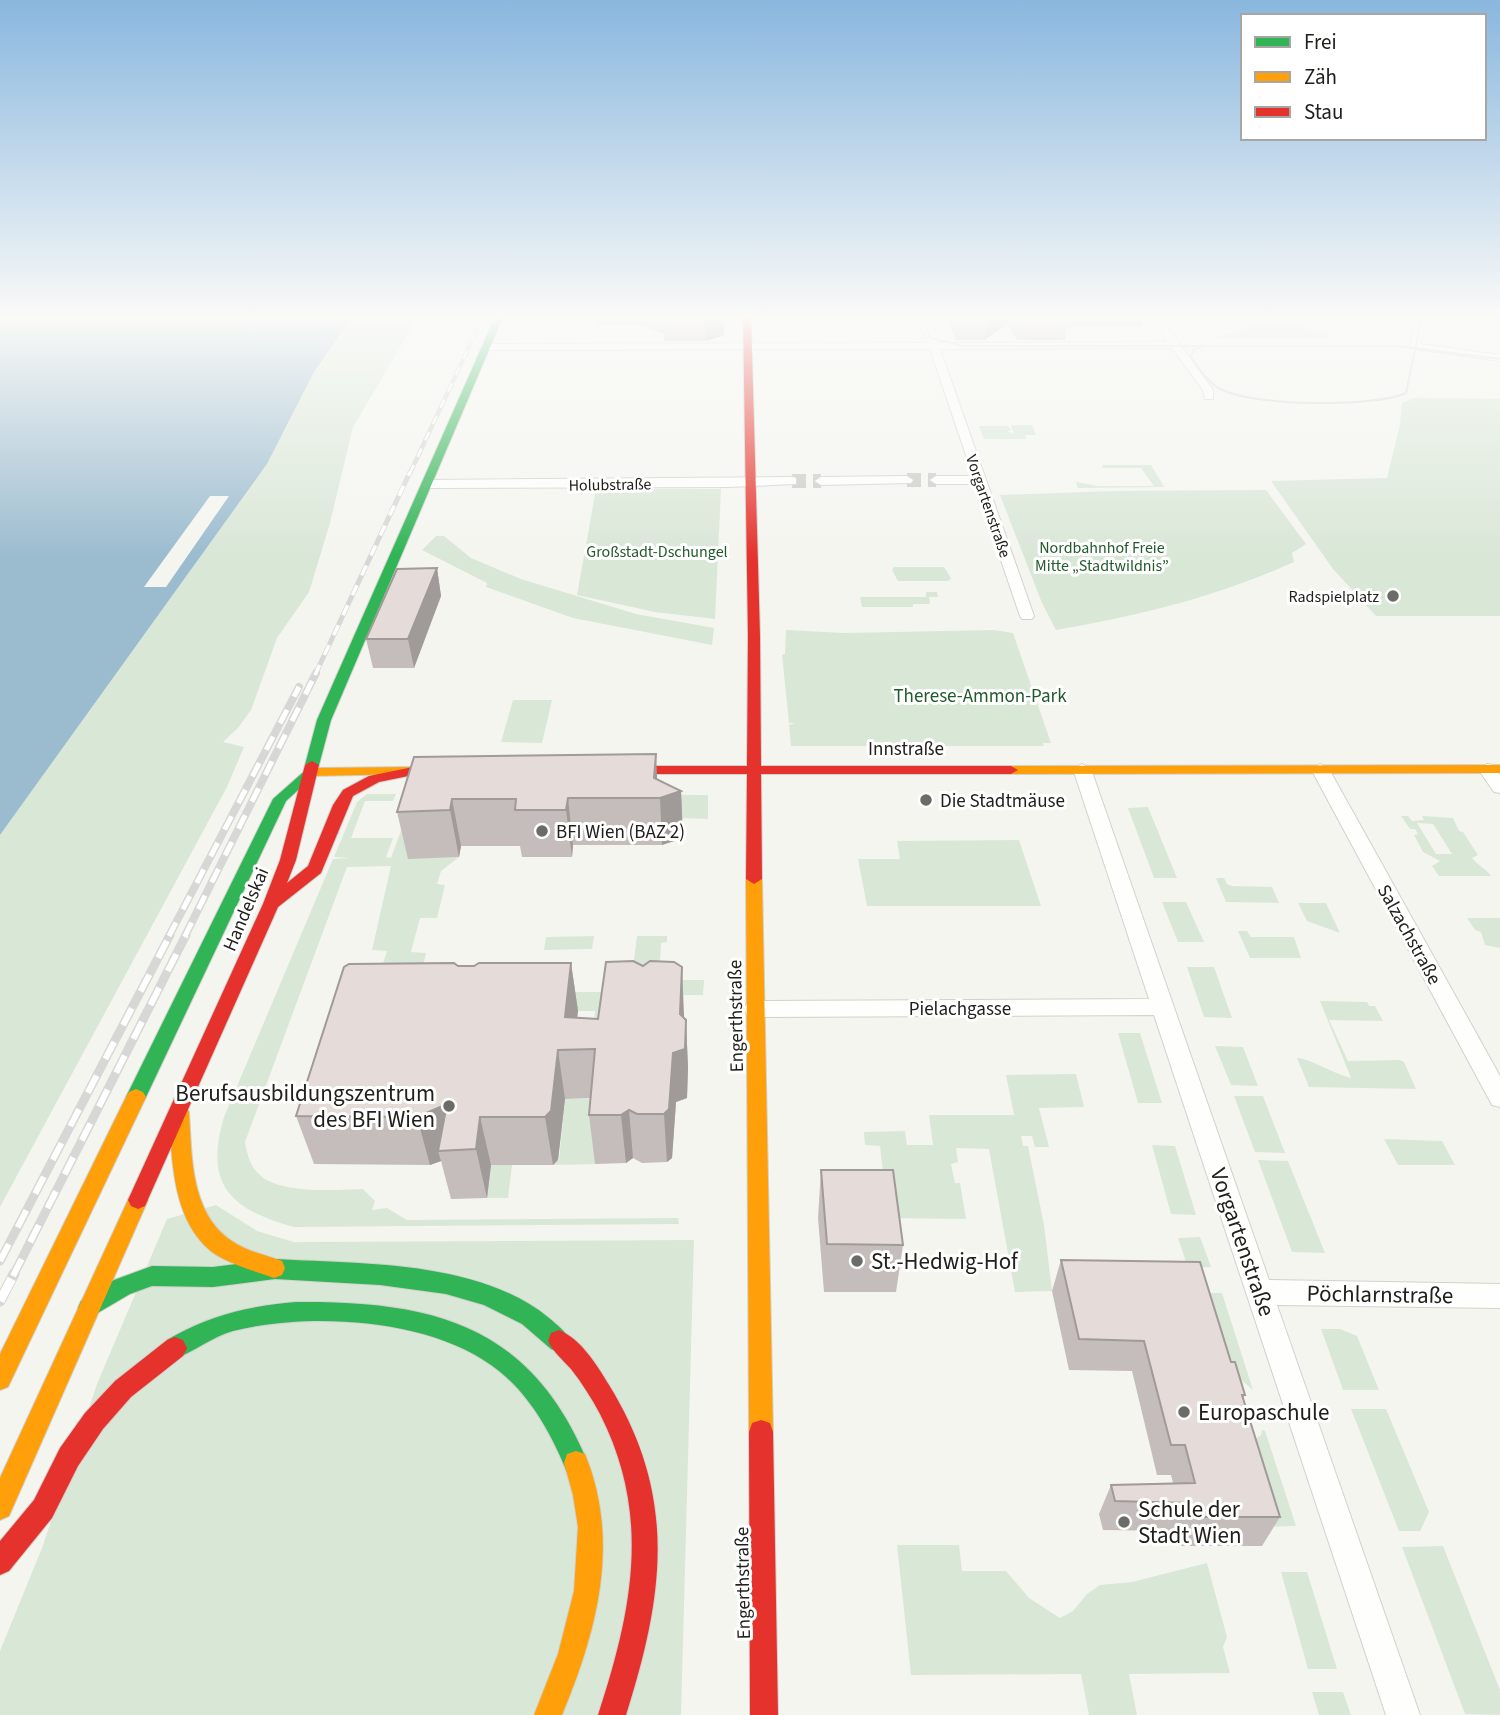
<svg xmlns="http://www.w3.org/2000/svg" width="1500" height="1715" viewBox="0 0 1500 1715" font-family="'Source Sans 3',sans-serif">
<rect width="100%" height="100%" fill="#f5f5f0"/>
<path fill="#d9e7d7" fill-rule="evenodd" d="M352,317H418L353,427L330,523L309,592L277,638L251,710L238,728L223,742L244,747L227,787L0,1207V835L267,464L314,372Z
M1286,323L1328,333V338H1216L1256,324Z
M1414,398L1500,399V616H1376L1333,569L1271,481L1387,478L1400,425L1402,403Z
M1011,425H1032L1036,435H1025L1026,439H984L979,426H1008L1011,430L1007,432L1014,434Z
M1102,465H1151L1164,487L1078,488L1076,482L1097,486H1154L1141,468H1103Z
M596,489H721L715,619L655,612L577,595Z
M1266,490L1306,544L1292,553L1294,562C1217,597 1138,616 1056,630L1042,603L1000,495L1115,491Z
M436,536H444L471,558L521,579L636,614L714,628L712,645L573,618L486,587L487,583L422,550Z
M894,567H944L951,578L948,581H898L892,570Z
M926,592H937L938,597H929L930,604H913V607H862L860,597H926Z
M786,630L844,633L994,630L1013,633L1051,743H1043L1044,746H791L789,725L795,723H789L782,655L785,654Z
M513,700H552L542,743L501,742Z
M367,794H396L393,801H365L351,838H393L386,857L391,858L414,795L408,858L459,857L441,871L437,884L445,885L437,918H420L411,952L426,953L417,992H630L637,936H667V942L661,943L659,980H704L703,995H654L589,1067L595,1011L489,1012L371,1001L387,951L372,950L391,866L347,867L245,1142C247,1154 250,1167 261,1176C282,1194 337,1190 363,1189L375,1201L372,1210L387,1208L407,1220L678,1218L679,1224L294,1227C230,1209 204,1185 224,1117L333,859L351,858L334,857L357,802Z
M525,794L708,795V819L683,818L678,815Z
M1148,807L1177,878H1154L1128,808Z
M1401,816H1408L1412,821L1424,820L1422,816L1453,818L1459,831L1463,832L1478,855L1472,858C1478,866 1486,868 1491,876H1439L1432,866L1440,861L1423,852L1414,835L1418,834L1415,829H1410ZM1417,823L1433,824L1452,854H1436Z
M1019,840L1041,906H867L858,859H900L897,841Z
M1216,878H1224L1227,884L1232,886L1272,887L1279,903L1226,902Z
M1162,902H1186L1204,942H1178Z
M1298,903H1326L1340,933L1307,921Z
M1467,918H1500V948L1485,945L1481,932L1475,930Z
M1238,931H1247L1251,937H1294L1301,958H1250Z
M594,936L592,949L544,950L546,937Z
M1187,967H1214L1232,1018L1204,1017Z
M1320,1001L1367,1002L1369,1006H1375L1383,1021L1329,1020L1348,1061L1400,1060L1404,1062L1416,1089L1309,1087L1297,1058C1309,1058 1336,1075 1351,1078Z
M1118,1033H1140L1162,1103H1138Z
M1215,1046L1243,1047L1258,1086L1231,1085Z
M1076,1074L1084,1107L1039,1108L1049,1147H1035L1032,1136H1021L1023,1146H1028L1044,1225L1052,1291L1015,1292L989,1149L956,1148L958,1162L951,1164L955,1183H960L966,1219L888,1218L880,1146L865,1145L864,1132L905,1131L907,1145H933L929,1115H1014L1006,1075Z
M1234,1096H1263L1285,1153L1255,1152Z
M600,1098L595,1160L600,1164L553,1165L559,1160L565,1099Z
M1384,1139L1442,1141L1455,1165H1398Z
M1152,1145L1175,1146L1196,1215L1171,1214Z
M1258,1160L1288,1161L1325,1253L1292,1252Z
M491,1165H512L508,1198H483L487,1194Z
M216,1205L257,1231L294,1242L694,1240L681,1715H0V1651L42,1548L97,1384L167,1219Z
M1200,1237L1211,1267L1188,1268L1178,1238Z
M1187,1293H1222L1253,1390L1240,1379Z
M1321,1329H1340L1357,1336L1379,1390H1343Z
M1351,1409H1386L1429,1512L1420,1531H1399Z
M1262,1430L1265,1431L1296,1526L1256,1527L1253,1441L1261,1435Z
M897,1545H959L962,1571H1006L1029,1598L1060,1618L1073,1611L1087,1594L1100,1585L1132,1582L1207,1563L1227,1637L1223,1647L1230,1673L1129,1674L1137,1715H1089L1081,1674L911,1675Z
M1443,1546L1500,1690V1715L1465,1714L1402,1547Z
M1281,1572H1307L1337,1669H1308Z
M1312,1692H1343L1351,1715H1319Z"/>
<path fill="#9bbccf" d="M0,317H352L314,372L267,464L0,835Z"/>
<path fill="#f5f5f0" d="M210,496H229L166,587H144Z"/>
<g fill="none" stroke-linecap="round" stroke-linejoin="round">
<path stroke="#cbcac6" stroke-width="14" stroke-dasharray="14 7" stroke-linecap="butt" d="M907,480H936
M792,481H821"/>
<defs>
<path id="street" d="M919,317H929L938,343L1168,342L1150,317H1160L1213,390V399H1205L1203,390L1172,348L940,349L1034,616L1032,619H1022L1020,616L975,484H936L930,480L936,476H973L930,349L487,350L482,347L487,344L928,343Z
M1416,317H1426L1420,344L1500,355V361L1410,348Z
M907,476L913,480L911,483L821,485L815,481L821,477Z
M792,477L796,478V484L728,487L428,488L422,484L428,480Z
M1082,764L1091,769L1269,1280L1500,1284V1308L1277,1305L1420,1715H1386L1154,1015L755,1017L747,1015L744,1009L747,1003L755,1001L1149,999L1073,769Z
M1320,764L1329,769L1500,1076V1107L1492,1105L1311,769Z
M1487,764L1493,765L1500,775V793L1494,792L1478,769Z"/>
<path id="fast" d="M495,317H503L331,720L319,765L315,769L318,772L286,801L146,1097L143,1102L136,1105L129,1102L126,1097L273,799L308,768L305,765L317,720Z
M275,1259C362,1264 478,1260 549,1318C557,1325 566,1331 570,1341L567,1349L559,1352L551,1349L522,1324L484,1305L446,1294L380,1285L275,1279L213,1287L152,1286L130,1294L89,1318L81,1315L78,1308L81,1301L114,1280L152,1266L213,1267Z
M296,1302C435,1301 531,1325 588,1463L585,1472L576,1475L567,1472C550,1431 528,1391 491,1365C426,1318 308,1312 233,1331C212,1337 195,1351 175,1359L167,1356L163,1348L167,1340L174,1336C213,1314 251,1306 296,1302Z"/>
<path id="slow" d="M1500,765V773L1011,774L1004,770L1011,766Z
M410,767L415,768L417,771L415,774L311,776L304,772L311,768Z
M754,874L762,879L773,1432L770,1441L761,1444L752,1441L749,1432L746,879Z
M136,1089L143,1092L146,1097L8,1387L0,1390V1354L126,1097L129,1092Z
M179,1104L186,1106L189,1112C192,1156 190,1213 232,1241C246,1251 265,1255 282,1261L285,1268L282,1275L274,1278C255,1271 235,1266 218,1256C172,1227 172,1160 169,1112L172,1106Z
M138,1191L145,1194L148,1200L9,1516L0,1520V1478L128,1200L131,1194Z
M576,1451L585,1454C621,1542 597,1631 562,1715H534L558,1654L574,1591L578,1527L573,1495L564,1463L567,1454Z"/>
<path id="jam" d="M743,317H751L760,636L761,766H1011L1018,770L1011,774H761L762,879L754,884L746,879L747,774H623L616,770L623,766H747L748,636Z
M312,761L319,765L296,860L287,883L308,866L333,805L343,790L369,776L413,767L420,771L418,774L379,782L353,796L321,873L278,907L145,1206L138,1209L131,1206L128,1200L263,904L280,860L305,765Z
M559,1330C581,1339 597,1365 609,1385C678,1497 664,1595 626,1715H598C632,1611 652,1516 600,1414C592,1399 582,1383 571,1369C563,1360 553,1352 548,1341L551,1333Z
M175,1337L183,1340L187,1348L183,1356L131,1397L103,1429L78,1466L52,1518L9,1571L0,1575V1541L34,1500L60,1448L85,1413L115,1381L167,1340Z
M761,1420L770,1423L773,1432L778,1715H750L749,1432L752,1423Z"/>
</defs>
<use href="#street" stroke="#d1d1cd" stroke-width="2"/>
<use href="#fast" stroke="#d1d1cd" stroke-width="2"/>
<use href="#slow" stroke="#d1d1cd" stroke-width="2"/>
<use href="#jam" stroke="#d1d1cd" stroke-width="2"/>
<use href="#street" fill="#fefefd" fill-rule="evenodd"/>
<use href="#fast" fill="#30b455" fill-rule="evenodd"/>
<use href="#slow" fill="#ff9f0a" fill-rule="evenodd"/>
<use href="#jam" fill="#e5322d" fill-rule="evenodd"/>
<path stroke="#d7d7d6" stroke-width="2" d="M922,317L931,338L962,346H1398L1500,359
M1204,346L1193,350L1191,357C1199,368 1207,382 1220,389C1253,406 1372,408 1406,393L1422,317
M1365,591L1374,590"/>
<defs>
<path id="rail-far4" d="M410,473L483,317"/>
<path id="rail-far3" d="M315,675L410,472"/>
<path id="rail-far2" d="M169,936L299,687
M185,936L316,673"/>
<path id="rail-far1" d="M0,1261L170,935
M13,1276L186,935"/>
<path id="rail" d="M0,1301L14,1274"/>
</defs>
<use href="#rail-far4" stroke="#d7d7d6" stroke-width="4.5"/>
<use href="#rail-far3" stroke="#d7d7d6" stroke-width="5"/>
<use href="#rail-far2" stroke="#d7d7d6" stroke-width="8"/>
<use href="#rail-far1" stroke="#d7d7d6" stroke-width="9"/>
<use href="#rail" stroke="#d7d7d6" stroke-width="11"/>
<use href="#rail-far4" stroke="#fff" stroke-width="2.5" stroke-dasharray="9" stroke-linecap="butt"/>
<use href="#rail-far3" stroke="#fff" stroke-width="3.5" stroke-dasharray="11" stroke-linecap="butt"/>
<use href="#rail-far2" stroke="#fff" stroke-width="5" stroke-dasharray="15" stroke-linecap="butt"/>
<use href="#rail-far1" stroke="#fff" stroke-width="6" stroke-dasharray="19" stroke-linecap="butt"/>
<use href="#rail" stroke="#fff" stroke-width="9" stroke-dasharray="25" stroke-linecap="butt"/>
</g>
<path fill="#c5bdbb" d="M547,317H581L575,319H552Z
M595,317H724V335L706,341H664V334L638,325H596Z
M947,317H1144L1142,327H1067L1065,340H1017L1008,324L984,340H956Z
M437,568L441,596L414,668H373L366,639Z
M414,757L657,779L681,791L683,838L662,845H573L572,857H522L520,846H461L459,857L408,859L397,812Z
M571,963L578,1011L577,1018H684L686,1020L688,1068L687,1098L676,1102L672,1158L667,1162L642,1163L633,1158L626,1163L595,1164L589,1115L590,1098L565,1099L558,1160L553,1165H491L487,1198L451,1199L441,1161L430,1165L314,1164L296,1116L474,966Z
M821,1170L903,1245L896,1292H824L818,1218Z
M1061,1260L1231,1362L1245,1395L1243,1399L1280,1517L1262,1546H1177L1174,1531L1103,1530L1099,1514L1111,1485L1173,1483L1171,1475H1157L1132,1371L1069,1370L1052,1291Z"/>
<path fill="#a09a98" d="M705,317H724V335L706,341Z
M987,317H1009L1008,324L984,340Z
M437,568L441,596L414,668L408,639Z
M656,754L658,798L654,778Z
M681,791L683,838L662,845L660,798Z
M568,798L573,845L572,857L566,810Z
M452,799L461,846L459,857L450,810Z
M571,963L578,1011L573,1050L565,1017Z
M682,967L684,1015L683,1050L686,1020L688,1068L687,1098L676,1102L672,1158L667,1162L664,1114L680,1014Z
M558,1050L565,1099L558,1160L553,1165L545,1117Z
M447,1104L438,1151L441,1161L430,1165L417,1117Z
M629,1110L633,1158L626,1163L621,1115Z
M480,1117L491,1165L487,1198L476,1149Z"/>
<path fill="#e5dcd9" stroke="#a09a98" stroke-width="2" d="M437,568L408,639H366L397,569Z
M656,754L654,778L681,791L660,798H568L566,810H515L516,799H452L450,810L397,812L414,757Z
M633,961L643,966L650,961L674,962L682,967L680,1014L686,1020L685,1049L673,1053L669,1109L664,1114H637L629,1110L621,1115H589L595,1049L558,1050L551,1111L545,1117H480L476,1149L438,1151L447,1104L417,1117L296,1116L344,967L349,964L454,963L458,966H474L479,963H571L565,1017L598,1019L606,962Z
M821,1170H893L903,1245L827,1244Z
M1061,1260L1200,1262L1231,1362H1235L1245,1395H1242L1280,1517H1192L1188,1503L1115,1501L1111,1485L1195,1483L1185,1445H1171L1144,1341L1079,1339Z"/>
<linearGradient id="sky" x2="0" y2="1"><stop stop-color="#89b7de"/><stop offset="0.57" stop-color="#fafaf8"/><stop offset="1" stop-color="#fafaf8" stop-opacity="0"/></linearGradient>
<rect width="1500" height="557" fill="url(#sky)"/>
<g fill="#6b6b67" stroke="#fff" stroke-width="2.5">
<circle cx="1393" cy="596" r="7"/>
<circle cx="926" cy="800" r="7"/>
<circle cx="542" cy="831" r="7"/>
<circle cx="449" cy="1106" r="7"/>
<circle cx="857" cy="1261" r="7"/>
<circle cx="1184" cy="1412" r="7"/>
<circle cx="1124" cy="1522" r="7"/>
</g>
<g text-anchor="middle" stroke-width="6" stroke-linejoin="round" paint-order="stroke">
<g font-size="16" fill="#21201d" stroke="#fff">
<text transform="translate(610 484) rotate(-1)" y="6">Holubstraße</text>
<text transform="translate(989 506) rotate(71)" y="6">Vorgartenstraße</text>
</g>
<g font-size="16" fill="#225a2b" stroke="#fff">
<text x="1102" y="553">Nordbahnhof Freie<tspan x="1102" dy="18">Mitte „Stadtwildnis”</tspan></text>
<text x="657" y="557">Großstadt-Dschungel</text>
</g>
<g font-size="16" fill="#21201d" stroke="#fff" text-anchor="end">
<text x="1379" y="602">Radspielplatz</text>
</g>
<g font-size="19" fill="#225a2b" stroke="#fff">
<text x="980" y="702">Therese-Ammon-Park</text>
</g>
<g font-size="19" fill="#21201d" stroke="#fff">
<text x="906" y="755">Innstraße</text>
<text transform="translate(245 909) rotate(-67)" y="7">Handelskai</text>
<text transform="translate(1410 934) rotate(61)" y="7">Salzachstraße</text>
<text x="960" y="1015">Pielachgasse</text>
<text transform="translate(735 1016) rotate(-91)" y="7">Engerthstraße</text>
<text transform="translate(742 1583) rotate(-91)" y="7">Engerthstraße</text>
</g>
<g font-size="19" fill="#21201d" stroke="#fff" text-anchor="start">
<text x="940" y="807">Die Stadtmäuse</text>
<text x="556" y="838">BFI Wien (BAZ 2)</text>
</g>
<g font-size="23" fill="#21201d" stroke="#fff" text-anchor="start">
<text x="435" y="1101" text-anchor="end">Berufsausbildungszentrum<tspan x="435" dy="26">des BFI Wien</tspan></text>
<text x="871" y="1269">St.-Hedwig-Hof</text>
<text x="1198" y="1420">Europaschule</text>
<text x="1138" y="1517">Schule der<tspan x="1138" dy="26">Stadt Wien</tspan></text>
</g>
<g font-size="23" fill="#21201d" stroke="#fff">
<text transform="translate(1243 1242) rotate(71)" y="8">Vorgartenstraße</text>
<text transform="translate(1380 1294) rotate(1)" y="8">Pöchlarnstraße</text>
</g>
</g>
<rect x="1241" y="14" width="245" height="126" fill="#ffffff" stroke="#a6a6a5" stroke-width="2"/>
<rect x="1255" y="37" width="35" height="10" fill="#30b455" stroke="#a6a6a5" stroke-width="2"/>
<text x="1304" y="49" font-size="21" fill="#21201d">Frei</text>
<rect x="1255" y="72" width="35" height="10" fill="#ff9f0a" stroke="#a6a6a5" stroke-width="2"/>
<text x="1304" y="84" font-size="21" fill="#21201d">Zäh</text>
<rect x="1255" y="107" width="35" height="10" fill="#e5322d" stroke="#a6a6a5" stroke-width="2"/>
<text x="1304" y="119" font-size="21" fill="#21201d">Stau</text>
</svg>
